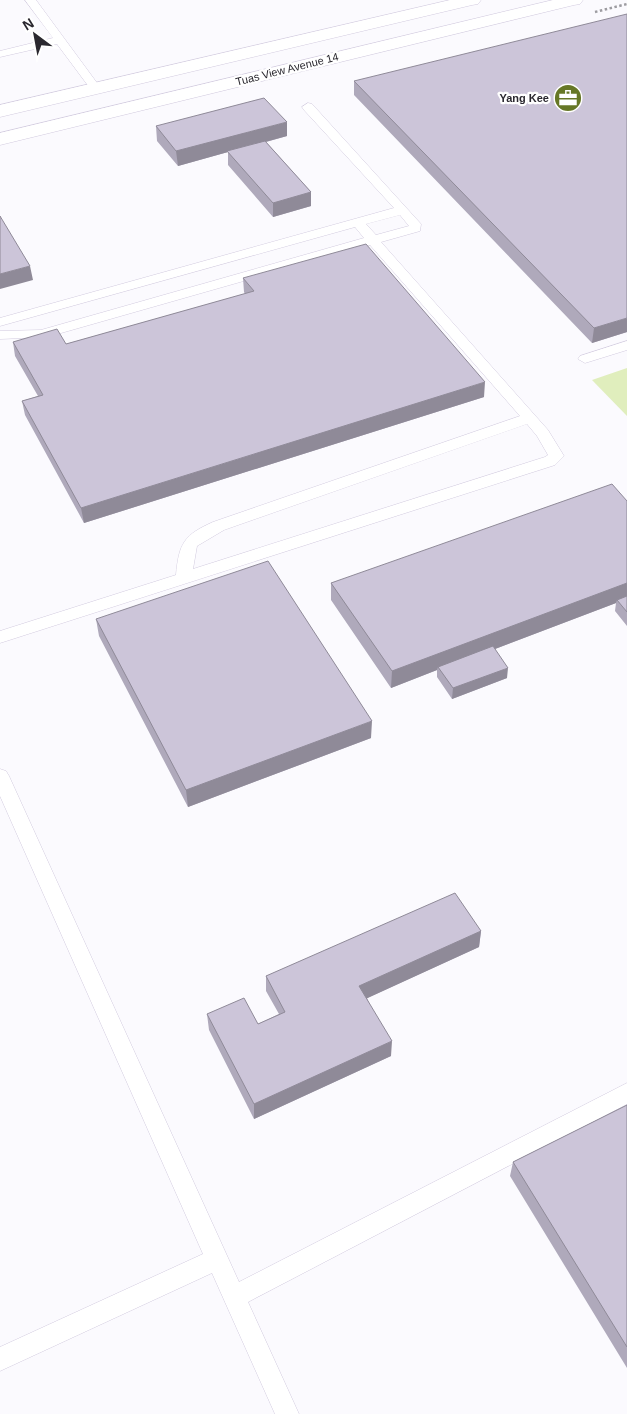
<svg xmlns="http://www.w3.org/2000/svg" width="627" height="1414" viewBox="0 0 627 1414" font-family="Arial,sans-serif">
<rect width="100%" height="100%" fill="#fbfafe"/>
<path fill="#e0eebd" d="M627,368V416L592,380Z"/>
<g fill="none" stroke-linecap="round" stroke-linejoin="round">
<defs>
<path id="lane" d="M25,0H36L100,87V91H92L57,44L0,57V51L53,38Z
M308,103L312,104L421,224L420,231L381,242L548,430L564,456L555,465L0,643V631L176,575C179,543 184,535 213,522L520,416L370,245L47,337L0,339V331L41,330L364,238L355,227L0,326V318L394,208L304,110L302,107ZM400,215L409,226L376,235L366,224ZM527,424L537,436L548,455L545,457L193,569L197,546L224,530Z
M627,341V350L585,363L578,359L580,356Z
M0,769L6,771L9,776L239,1282L627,1083V1104L248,1302L299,1414H275L212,1273L0,1371V1347L203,1254L0,796Z"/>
<path id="secondary" d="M450,0H481L478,4L472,5L0,117V105Z
M553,0H583L580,4L574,5L0,145V133Z"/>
</defs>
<use href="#lane" stroke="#d2cbdf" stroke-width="1"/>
<use href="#secondary" stroke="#d2cbdf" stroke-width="1"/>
<path stroke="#9d9ca1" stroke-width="2.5" stroke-dasharray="2.5 2.5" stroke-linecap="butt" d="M595,12L627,4"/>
<use href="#lane" fill="#fff" fill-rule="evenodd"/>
<use href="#secondary" fill="#fff" fill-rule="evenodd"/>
</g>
<path fill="#afa9bb" d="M354,81L627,332L592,343L354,95Z
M156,126L287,136L266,142L311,192V206L273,217L228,165V152L178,166L157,141Z
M243,278L484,397L84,523L25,415L22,401L38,396L15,356L13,342L66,344L245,294L244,292Z
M627,501V626L615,611L616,603L495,649L507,678L452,699L437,677V670L391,688L331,600V583Z
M96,619L371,738L188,807L99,636Z
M481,931L479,947L367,998L391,1056L254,1119L209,1030L207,1014L258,1024L279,1014L266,991V976Z
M627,1105V1368L510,1176L513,1162Z"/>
<path fill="#8f8a98" d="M287,122V136L228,152L227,151L228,152L178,166L176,151Z
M311,192V206L273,217V203Z
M30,266L33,280L0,289V274Z
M627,318V332L592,343L594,328Z
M485,382L484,397L84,523L81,508Z
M627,583V599L617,600L616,603L440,670L438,667L437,670L391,688L392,671Z
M508,668L507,678L452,699L453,688Z
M372,721L371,738L188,807L186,790Z
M481,931L479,947L359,1002V986Z
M392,1041L391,1056L254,1119V1104Z"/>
<path fill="#ccc5d9" stroke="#8f8a98" d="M627,14V318L594,328L354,81Z
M264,98L287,122L176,151L156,126Z
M265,141L311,192L273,203L227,151Z
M0,216L30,266L0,274Z
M366,244L485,382L81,508L22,401L43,395L13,342L57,329L66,344L254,291L243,278Z
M612,484L627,501V583L392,671L331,583Z
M268,561L372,721L186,790L96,619Z
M627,596V612L617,600Z
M493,646L508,668L453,688L438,667Z
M455,893L481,931L359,986L392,1041L254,1104L207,1014L244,998L258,1024L285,1012L266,976Z
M627,1105V1347L513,1162Z"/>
<defs>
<symbol id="office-disc" viewBox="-11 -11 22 22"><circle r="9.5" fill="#667726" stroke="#fff"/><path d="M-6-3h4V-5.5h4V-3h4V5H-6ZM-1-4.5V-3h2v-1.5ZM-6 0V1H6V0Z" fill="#fff"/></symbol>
</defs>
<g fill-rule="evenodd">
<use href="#office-disc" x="552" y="82" width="32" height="32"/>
</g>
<g text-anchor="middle" stroke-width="4.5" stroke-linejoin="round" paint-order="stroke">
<g font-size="11" fill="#2a282f" stroke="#fff">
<text transform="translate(287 69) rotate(-14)" y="4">Tuas View Avenue 14</text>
</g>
<g font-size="11" font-weight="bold" fill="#2a282f" stroke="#fff" text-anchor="end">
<text x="549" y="102">Yang Kee</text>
</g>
</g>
<g transform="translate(35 35) rotate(328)" stroke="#ffffff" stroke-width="4" paint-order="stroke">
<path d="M0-4L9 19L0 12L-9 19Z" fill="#2a282f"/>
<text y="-8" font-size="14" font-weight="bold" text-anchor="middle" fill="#2a282f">N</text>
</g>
</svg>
